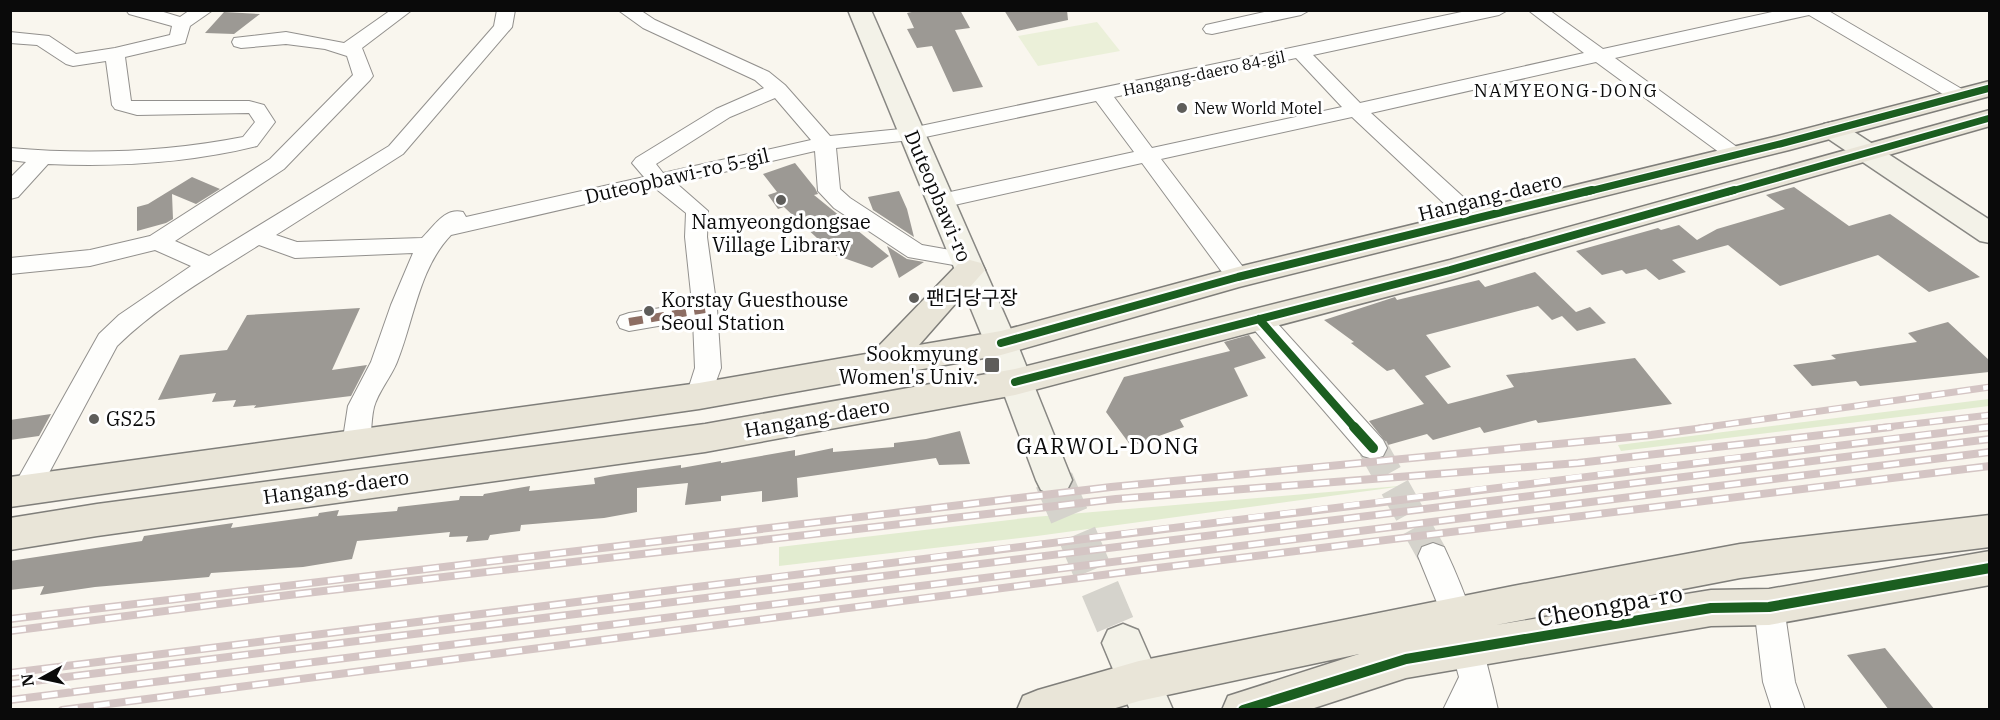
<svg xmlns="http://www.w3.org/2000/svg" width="2000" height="720" viewBox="0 0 2000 720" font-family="'IBM Plex Serif','Noto Sans KR',serif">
<rect width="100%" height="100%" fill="#f9f6ee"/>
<path fill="#e2ecd0" d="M1989,399V406L1621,451L1618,445Z
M1411,485L1037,536L779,566V547L1034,517Z"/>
<path fill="#ebf0d9" d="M1097,22L1120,51L1038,66L1018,36Z"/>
<path fill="#9c9994" d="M921,10H960L970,28L955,30L983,87L953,92L932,46L917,48L907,29L914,28L907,13Z
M1004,10H1067L1068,20L1017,31Z
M224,12L260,14L234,34L205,33Z
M795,163L815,188L818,194L814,195L889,256L872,268L835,255L784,207L778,209L768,195L777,192L763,174Z
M192,177L220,189L196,204L172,194L173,219L166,223L137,231V207L148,204Z
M1794,187L1849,226L1890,214L1980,277L1929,292L1878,255L1780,286L1728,245L1672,260L1686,272L1659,280L1646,269L1626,274L1622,270L1602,275L1576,251L1658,228L1661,230L1679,225L1697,240L1717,229L1785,209L1766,195Z
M899,191L907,209L914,237L873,210L868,197Z
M887,246L907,259L924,262L899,278Z
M1535,272L1576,312L1590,307L1606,323L1577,331L1562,316L1552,320L1538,306L1426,335L1451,367L1425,376L1448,404L1514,387L1506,375L1635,358L1672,404L1538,423L1536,420L1484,433L1480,427L1433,440L1427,434L1388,445L1369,421L1424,404L1394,369L1387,371L1351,343L1354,342L1324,320L1395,297L1397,300L1479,280L1485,287Z
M360,308L332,370L367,365L351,396L254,408L256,405L233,407L236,400L212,402L216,393L158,400L180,355L227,350L247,315Z
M1948,322L1989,360V372L1860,386L1856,381L1812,386L1793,365L1836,359L1831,355L1917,342L1908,333Z
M1249,335L1266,358L1234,368L1248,396L1180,420L1184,427L1131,446L1106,412L1124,377L1230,351L1224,342Z
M51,414L39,436L10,440V420Z
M960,431L970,464L939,465L936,458L797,478L798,497L762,502V491L721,496V501L685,505L688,483L637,488V512L604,518L521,525L520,531L490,535L488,540L466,542L468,536L449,537L450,532L357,541L352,559L303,567L211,573L209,577L95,587L40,595L44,586L10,590V561L142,541L144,536L233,523L231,528L318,516L319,513L339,510L337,516L397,511L398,507L459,500L460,496H483L484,494L530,486L529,491L595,484L594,478L610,475L681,465V468L721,461V463L795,450V456L833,448V452L894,447V443L926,439Z
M1885,648L1935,710H1889L1847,655Z"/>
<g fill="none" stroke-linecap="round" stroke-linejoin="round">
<path stroke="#d5d3cc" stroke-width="30" stroke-dasharray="30 15" stroke-linecap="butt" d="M1373,448L1433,556"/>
<path stroke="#d5d3cc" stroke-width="39" stroke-dasharray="39 20" stroke-linecap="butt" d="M1054,480L1123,643"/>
<defs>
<path id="street" d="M126,10H157L180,17L190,10H213L190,26L185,43L125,57L131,101H249L264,105L275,122L257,146C189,163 118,167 48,164L18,197L10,199V178L26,162L10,160V148C89,155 166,152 243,137L255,122L249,113L137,115L115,109L112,105L106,61L73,66L66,64L37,45L10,43V32L49,36L76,54L115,48L170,35L172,26L129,14Z
M391,10H412L362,48L373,76L370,80L284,169L175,241L209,256L389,146L494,26L497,10H515L512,27L403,154L276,235L297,242L422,238C434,226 445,207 463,212L466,217L644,177L632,163L636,158L716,109L764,88L755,80L643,28L618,10H640L655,20L769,72L785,85L830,136L911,128L1471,10H1508L1499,15L1313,55L1360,103L1584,53L1528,10H1549L1603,49L1781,10H1827L1967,92L1970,96L1967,100H1953L1809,15L1615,58L1741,150L1744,154L1741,158L1734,160L1727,158L1596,62L1371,113L1483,215L1486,220L1483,225L1475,227L1467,225L1352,117L1161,159L1246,271L1250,277L1246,283L1238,285L1230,283L1142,163L941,208L933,206L930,201L933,196L941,194L1134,152L1096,101L911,140L836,148L840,189L850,198L922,245L973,254L977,259L973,264L965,267L908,257L834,208L818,191L815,151L676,183L708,211L707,237L717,309L721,368L708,403L699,406L690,403L686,396L695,368L693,320L629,331L620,328L617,322L620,316L629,313L692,303L685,237L686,213L655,188L451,235C419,268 414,320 397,362C391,377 378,392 374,407C370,423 373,438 366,453L356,456L346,453L342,445L348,406L371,362L391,305L413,253L295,258L259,245C210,276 159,305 117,346L35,499L25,503L15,499L11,491L99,334L119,315L191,266L155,250L90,266L10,274V258L90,250L150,236L270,159L353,75L347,56L325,49L286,44L241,48L234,46L232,42L234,38L286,32L344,43ZM1296,58L1342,107L1152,148L1114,97ZM775,98L811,140L663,173L656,164L730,117Z
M1273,10H1310L1301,15L1212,34L1206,33L1203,29L1206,25Z
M1259,310L1268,313L1383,440L1387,448L1383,456L1373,459L1363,456L1250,325L1247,319L1250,313Z
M1433,543L1444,547C1470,602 1485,650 1498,710H1443L1459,677L1442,615L1418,556L1422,547Z
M1769,593L1780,597L1784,607L1795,682L1805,710H1772L1763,682L1754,607L1758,597Z"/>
<path id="secondary" d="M848,10H871L1017,343L1072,480L1067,490L1054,495L1041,490L1036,480L985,343Z
M1833,122L1842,124L1990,220V243L1980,241L1824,136L1820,130L1824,124Z
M1123,624L1138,630L1173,710H1130L1102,643L1108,630Z"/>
<path id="primary" d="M1990,81V96L1789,150L1239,287L1001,355L699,409L10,507V477L699,383L872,353L959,263L970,260L981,263L985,270L919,345L1001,331L1238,267L1774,137Z
M1990,110V126L1450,280L1015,395L705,452L97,536L10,550V518L97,504L705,424L1015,369L1450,260Z
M1990,515V547L1740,578L1496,625L1711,590L1769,589L1990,551V585L1769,625L1711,626L1406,678L1308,710H1222L1228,696L1359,654L1139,701L1109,710H1017L1023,696L1038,690L1139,661L1513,586L1740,544Z"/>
</defs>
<use href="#street" stroke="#92908d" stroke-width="2"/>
<use href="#secondary" stroke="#888783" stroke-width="3"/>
<use href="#primary" stroke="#7f7e7a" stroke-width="3"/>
<use href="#street" fill="#fefefc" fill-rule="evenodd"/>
<use href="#secondary" fill="#f3f2e8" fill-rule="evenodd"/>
<use href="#primary" fill="#e9e5d8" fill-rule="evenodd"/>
<defs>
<path id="rail-far1" d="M1700,428L1990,387
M1878,428L1990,415
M1981,428L1990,427"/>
<path id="rail" d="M10,619L1111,487L1651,435L1711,427
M10,631L289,595L1116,499L1578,463L1891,427
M10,673C670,591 1330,506 1990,427
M10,684L1990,439
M10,700L1990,452
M62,710L1141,570L1990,466"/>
</defs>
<use href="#rail-far1" stroke="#d4c5c4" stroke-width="7"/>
<use href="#rail" stroke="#d4c5c4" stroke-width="8"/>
<use href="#rail-far1" stroke="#fff" stroke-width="4.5" stroke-dasharray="13" stroke-linecap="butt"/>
<use href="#rail" stroke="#fff" stroke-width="5" stroke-dasharray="16" stroke-linecap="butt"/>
<path stroke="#8d6e63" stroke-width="8" stroke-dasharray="14 8" stroke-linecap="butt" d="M629,322L705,309"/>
<defs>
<path id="cycleway-far2" d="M1586,192L1780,144L1990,88
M1728,192L1990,118"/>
<path id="cycleway-far1" d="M1259,319L1355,428
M1001,343L1238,277L1592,190
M1015,382L1450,270L1734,190"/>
<path id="cycleway" d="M1354,427L1373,448
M1243,710L1406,659L1711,608L1769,607L1990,568"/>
</defs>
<use href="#cycleway-far2" stroke="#fff" stroke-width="10"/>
<use href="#cycleway-far1" stroke="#fff" stroke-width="12"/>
<use href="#cycleway" stroke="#fff" stroke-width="14"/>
<use href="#cycleway-far2" stroke="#1b5e20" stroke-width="7"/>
<use href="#cycleway-far1" stroke="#1b5e20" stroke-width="8"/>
<use href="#cycleway" stroke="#1b5e20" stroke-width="10"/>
</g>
<g fill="#5e5d5a" stroke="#fff" stroke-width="2">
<circle cx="1182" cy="108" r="6"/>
<circle cx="781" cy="200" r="6"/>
<circle cx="914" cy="298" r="6"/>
<circle cx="649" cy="311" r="6"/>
<rect x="984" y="357" width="16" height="16" rx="3"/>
<circle cx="94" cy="419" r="6"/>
</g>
<g text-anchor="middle" stroke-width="6" stroke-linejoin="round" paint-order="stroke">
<g font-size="16" fill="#0a0a0a" stroke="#fff">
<text transform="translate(1204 73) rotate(-12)" y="6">Hangang-daero 84-gil</text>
</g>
<g font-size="16" fill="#0a0a0a" stroke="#fff" text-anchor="start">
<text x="1194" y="114">New World Motel</text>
</g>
<g font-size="18" letter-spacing="1.5" fill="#0a0a0a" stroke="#fff">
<text x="1566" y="97">NAMYEONG-DONG</text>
</g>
<g font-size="20" fill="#0a0a0a" stroke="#fff">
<text transform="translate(677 176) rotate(-13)" y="7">Duteopbawi-ro 5-gil</text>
<text transform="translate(938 196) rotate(67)" y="7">Duteopbawi-ro</text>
<text transform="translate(1490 197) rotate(-14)" y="7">Hangang-daero</text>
<text transform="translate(817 418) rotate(-10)" y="7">Hangang-daero</text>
<text transform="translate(336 487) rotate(-8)" y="7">Hangang-daero</text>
</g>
<g font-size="20" fill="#0a0a0a" stroke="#fff" text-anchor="start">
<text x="781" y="229" text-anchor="middle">Namyeongdongsae<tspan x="781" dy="23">Village Library</tspan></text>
<text x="926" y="305">팬더당구장</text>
<text x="661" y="307">Korstay Guesthouse<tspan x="661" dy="23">Seoul Station</tspan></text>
<text x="978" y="361" text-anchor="end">Sookmyung<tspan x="978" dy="23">Women's Univ.</tspan></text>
<text x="106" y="426">GS25</text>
</g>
<g font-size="22" letter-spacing="1.5" fill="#0a0a0a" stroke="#fff">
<text x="1108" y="454">GARWOL-DONG</text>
</g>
<g font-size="24" fill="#0a0a0a" stroke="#fff">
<text transform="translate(1610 606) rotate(-10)" y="8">Cheongpa-ro</text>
</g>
</g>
<rect width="2000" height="720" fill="none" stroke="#0a0a0a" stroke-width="24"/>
<g transform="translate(42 678) rotate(262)" stroke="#ffffff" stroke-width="4.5" paint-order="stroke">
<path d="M0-4.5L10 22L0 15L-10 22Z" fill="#0a0a0a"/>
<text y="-9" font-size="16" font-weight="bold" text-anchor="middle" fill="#0a0a0a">N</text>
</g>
</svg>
